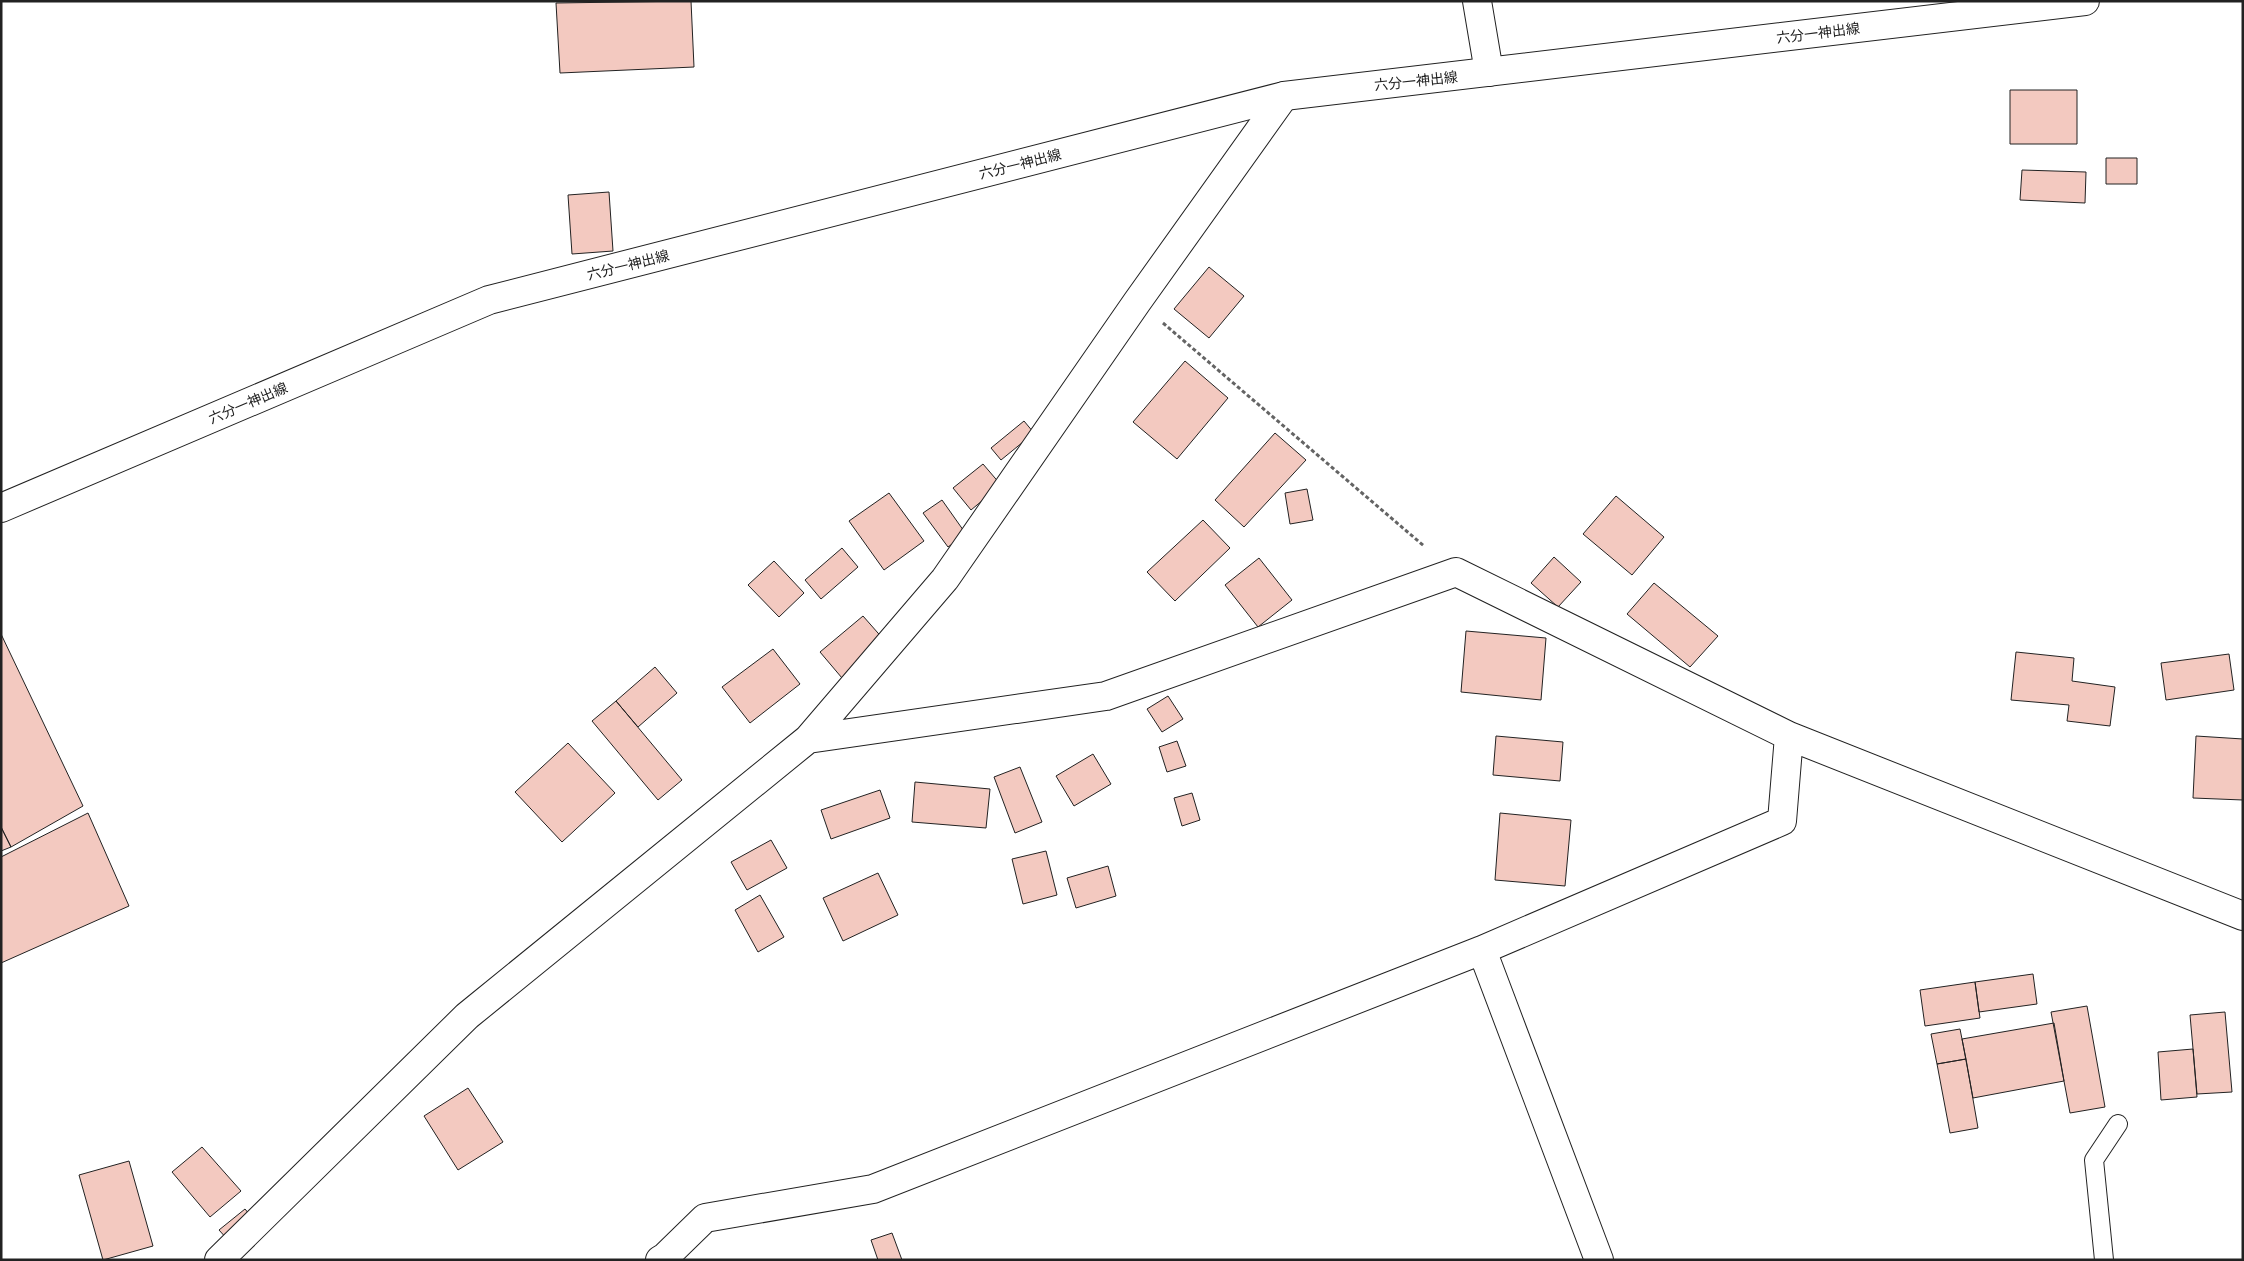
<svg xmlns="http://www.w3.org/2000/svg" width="2244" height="1261" viewBox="0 0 2244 1261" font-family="Ubuntu,'Noto Sans JP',sans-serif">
<rect width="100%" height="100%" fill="#fff"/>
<path fill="#f3c9c0" stroke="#222" d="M691,1L694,67L560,73L556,3Z
M2010,90H2077V144H2010Z
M2106,158H2137V184H2106Z
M2022,170L2086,172L2085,203L2020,200Z
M609,192L613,251L572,254L568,195Z
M1209,267L1244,296L1209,338L1174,309Z
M1185,361L1228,398L1177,459L1133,422Z
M1024,421L1034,433L1001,460L991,448Z
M1275,433L1306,460L1244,527L1215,500Z
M983,464L1001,485L971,510L953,488Z
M1307,489L1313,520L1290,524L1285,493Z
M889,493L924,541L884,570L849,521Z
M1616,496L1664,537L1632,575L1583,534Z
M942,500L966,534L948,547L923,513Z
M1203,520L1230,548L1175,601L1147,572Z
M842,548L858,567L821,599L805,580Z
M1554,557L1581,582L1558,607L1531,583Z
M1259,558L1292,600L1258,627L1225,585Z
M774,561L804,593L779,617L748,585Z
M1654,583L1718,636L1690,667L1627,614Z
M863,616L885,641L842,678L820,652Z
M1466,631L1546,638L1541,700L1461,692Z
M1,634L83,806L11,847L1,827Z
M773,649L800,684L750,723L722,687Z
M2016,652L2074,658L2072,681L2115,687L2110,726L2067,721L2069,705L2011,700Z
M2229,654L2234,690L2166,700L2161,663Z
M655,667L677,693L638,727L616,701Z
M1168,696L1183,719L1162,732L1147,709Z
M616,701L682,780L658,800L592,721Z
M1496,736L1563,742L1560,781L1493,775Z
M2196,736L2243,739V800L2193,798Z
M1177,741L1186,766L1167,772L1159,747Z
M568,743L615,793L562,842L515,792Z
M1093,754L1111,784L1074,806L1056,776Z
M1020,767L1042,822L1015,833L994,777Z
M915,782L990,789L986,828L912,822Z
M880,790L890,818L831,839L821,810Z
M1192,793L1200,820L1182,826L1174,798Z
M88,813L129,906L1,963V857Z
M1500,813L1571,820L1565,886L1495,880Z
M1,827L11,847L1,851Z
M771,840L787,868L747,890L731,862Z
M1046,851L1057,895L1023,904L1012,859Z
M1108,866L1116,896L1076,908L1067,878Z
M878,873L898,915L843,941L823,898Z
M760,895L784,937L758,952L735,910Z
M2033,974L2037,1004L1979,1012L1975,982Z
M1975,982L1980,1018L1925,1026L1920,990Z
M2087,1006L2105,1107L2070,1113L2051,1012Z
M2225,1012L2232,1092L2197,1094L2190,1015Z
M2054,1023L2064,1081L1973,1098L1962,1039Z
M1960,1029L1966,1059L1937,1064L1931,1034Z
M2193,1049L2197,1097L2161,1100L2158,1052Z
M1966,1059L1978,1128L1950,1133L1937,1064Z
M468,1088L503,1142L458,1170L424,1116Z
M202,1147L241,1191L210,1217L172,1172Z
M129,1161L153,1246L103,1260L79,1175Z
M245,1209L254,1220L228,1240L219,1230Z
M892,1233L902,1260H878L871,1240Z"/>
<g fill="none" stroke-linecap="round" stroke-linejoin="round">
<defs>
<path id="lane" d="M2104,1260L2094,1160L2118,1124"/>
<path id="street" d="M1477,1L1489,72
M808,739L1106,696L1456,572L1789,736L2243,916
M1482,950L1782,821L1789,736
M219,1260L467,1016L808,739L945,579L1137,302L1284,96
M660,1260L665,1257L705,1218L873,1189L1482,950L1599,1260"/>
<path id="secondary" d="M1,508L489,300L1284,96L2085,1"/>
</defs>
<use href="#lane" stroke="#222" stroke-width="20"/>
<use href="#street" stroke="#222" stroke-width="30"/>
<use href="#secondary" stroke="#222" stroke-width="30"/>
<path stroke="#646464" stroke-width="3" stroke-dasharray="4 2.5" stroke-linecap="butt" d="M1163,323L1424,546"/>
<use href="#lane" stroke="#fff" stroke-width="18"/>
<use href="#street" stroke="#fff" stroke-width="28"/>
<use href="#secondary" stroke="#fff" stroke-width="28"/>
</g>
<g text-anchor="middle" stroke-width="4" stroke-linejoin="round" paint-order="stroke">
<g font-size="14" fill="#222" stroke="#fff">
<text transform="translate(1818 33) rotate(-7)" y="5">六分一神出線</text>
<text transform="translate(1416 81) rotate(-6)" y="5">六分一神出線</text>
<text transform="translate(1020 164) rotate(-14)" y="5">六分一神出線</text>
<text transform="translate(628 265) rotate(-14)" y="5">六分一神出線</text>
<text transform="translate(248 403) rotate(-23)" y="5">六分一神出線</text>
</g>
</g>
<rect width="2244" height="1261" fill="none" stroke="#222222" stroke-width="5"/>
</svg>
